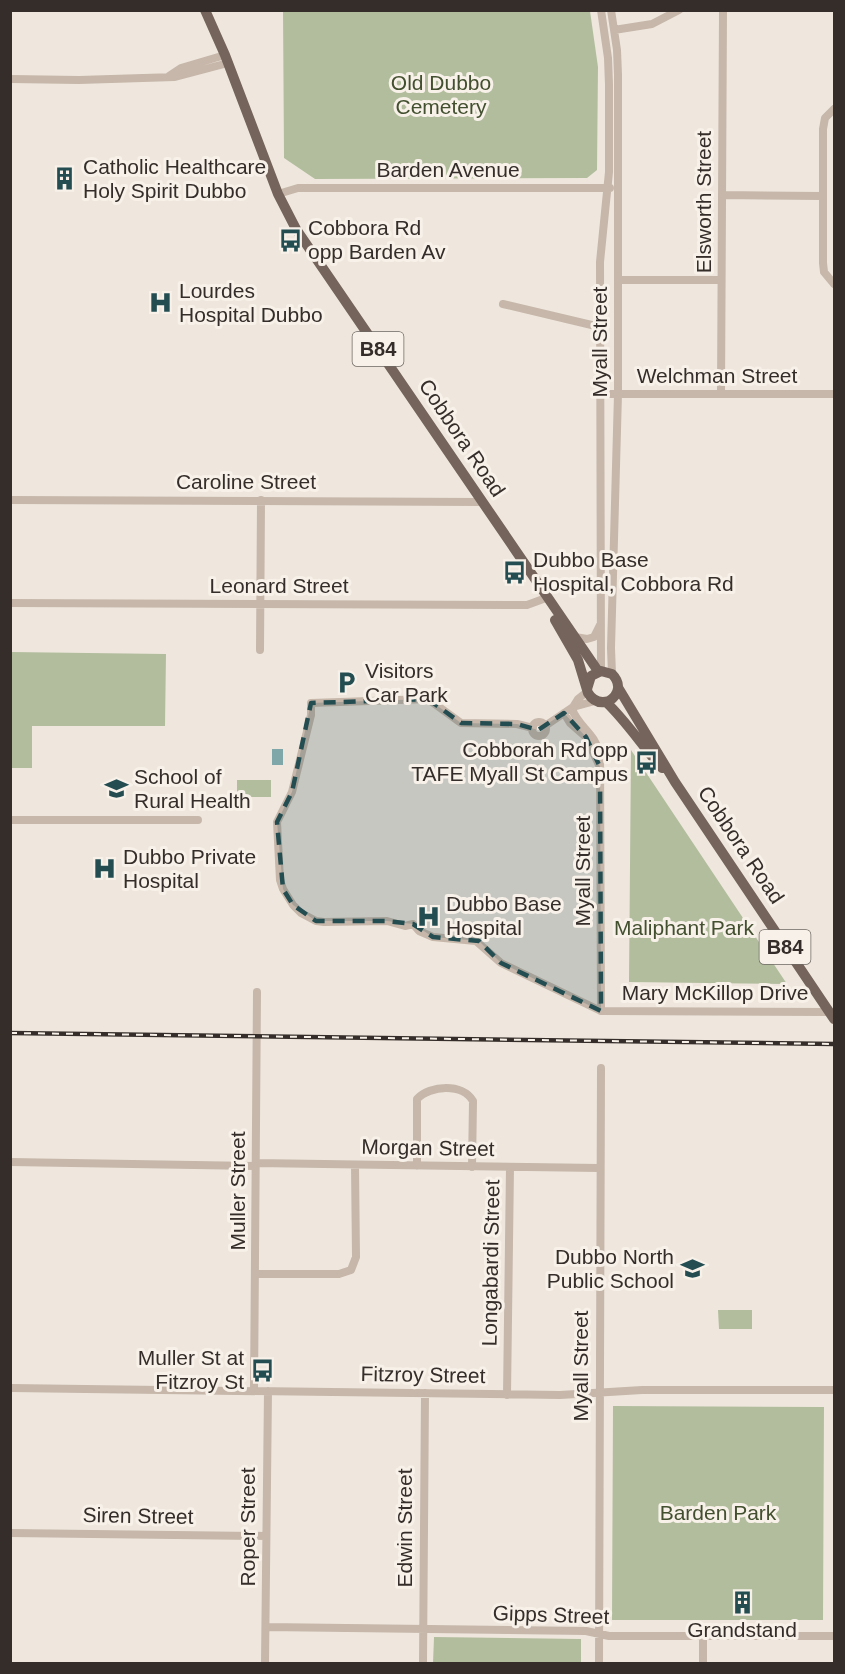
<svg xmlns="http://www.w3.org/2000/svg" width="845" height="1674" viewBox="0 0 845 1674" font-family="Helvetica,sans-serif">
<rect width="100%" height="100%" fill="#efe7dd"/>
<path fill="#b2bd9e" d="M283,11H590L598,67L597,170L587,178L315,179L284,158Z
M11,652L166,654L165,726H32V768H11Z
M631,750L787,984L629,982Z
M237,780H271V797H237Z
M718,1310H752V1329H719Z
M613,1406L824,1407L823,1620H612Z
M434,1637L581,1639V1663H433Z"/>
<path fill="#7fa7a9" d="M272,749H283V765H272Z"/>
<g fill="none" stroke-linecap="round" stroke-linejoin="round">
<path stroke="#c6b7aa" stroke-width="8" d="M611,10L617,50L618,75V394L611,648L612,674
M614,30L652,24L679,10
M169,76L181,68L225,55
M10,79L79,80L175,77L228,63
M834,109L825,118L823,129V263L824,272L834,284
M278,194L298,188H610
M722,195L822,196
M618,280H721
M503,304L600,327
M600,394H834
M721,394L723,10
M10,500L482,502
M10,603L527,605L546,598
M575,637L587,639L594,637L600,625
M260,650L261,500
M601,671L600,262L609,172V85L608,58L601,10
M573,707L578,699L588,691
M572,709C579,728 595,732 600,755L601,1011
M564,713L570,723L586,737L599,765
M532 729a7 7 0 1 1 14 0a7 7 0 1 1-14 0Z
M545,726L573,707L595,701
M533,728L517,724L461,723L428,699L311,703V715L292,792L277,822L280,880L283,889L293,905L301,913L316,921L324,922L387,921L405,926L413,924L419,931L433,937L476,941L501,963L601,1011L829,1012
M10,820H198
M10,1162L255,1166
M256,1163L600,1168
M417,1166V1099C430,1085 463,1083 473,1101L472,1167
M255,1274H339L351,1270L356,1257L355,1165
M10,1388L560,1395L642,1390H834
M254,1390L257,992
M507,1395L510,1167
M10,1533L266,1536
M266,1627L586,1631L609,1636H834
M265,1664L268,1391
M423,1664L425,1393
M599,1664L601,1068
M703,1664V1635"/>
<path stroke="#75645b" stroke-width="10" d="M205,10L225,55L278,194L296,229L598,671
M555,620L578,660L588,693C593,701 600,704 609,701C620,694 621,683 612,674L601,671L591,676L587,689
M619,689L675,782L834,1019
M606,702C627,722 643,747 662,768"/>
<defs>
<path id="rail" d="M10,1033L834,1044"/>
</defs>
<use href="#rail" stroke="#342d29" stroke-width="4.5"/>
<use href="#rail" stroke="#f7f1e9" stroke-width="2" stroke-dasharray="7" stroke-linecap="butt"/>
</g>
<path fill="#234d51" fill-opacity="0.2" stroke="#234d51" stroke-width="4.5" stroke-dasharray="12 8" stroke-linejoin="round" d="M428,699L461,723L517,724L538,730L564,713L586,737L600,767L601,1011L501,963L479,941L433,937L413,924L387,921H316L293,905L283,889L277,822L292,792L311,703Z"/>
<defs>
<symbol id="building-bare" viewBox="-9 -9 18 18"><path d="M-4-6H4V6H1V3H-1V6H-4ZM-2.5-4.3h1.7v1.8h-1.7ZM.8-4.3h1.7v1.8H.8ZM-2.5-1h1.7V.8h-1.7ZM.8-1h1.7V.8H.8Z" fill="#234d51" stroke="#f7f1e9" stroke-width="2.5" paint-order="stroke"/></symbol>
<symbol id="bus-bare" viewBox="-9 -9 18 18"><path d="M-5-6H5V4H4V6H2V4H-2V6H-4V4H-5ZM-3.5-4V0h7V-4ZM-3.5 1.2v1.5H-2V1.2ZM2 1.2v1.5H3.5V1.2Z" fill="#234d51" stroke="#f7f1e9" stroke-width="2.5" paint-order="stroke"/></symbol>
<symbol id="hospital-bare" viewBox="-9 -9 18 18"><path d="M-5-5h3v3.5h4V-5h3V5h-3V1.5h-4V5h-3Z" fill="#234d51" stroke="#f7f1e9" stroke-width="2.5" paint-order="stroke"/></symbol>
<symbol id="parking-bare" viewBox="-9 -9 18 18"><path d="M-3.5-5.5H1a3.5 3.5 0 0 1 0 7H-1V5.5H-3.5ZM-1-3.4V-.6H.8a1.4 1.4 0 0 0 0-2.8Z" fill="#234d51" stroke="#f7f1e9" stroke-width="2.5" paint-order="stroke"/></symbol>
<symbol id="university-bare" viewBox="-9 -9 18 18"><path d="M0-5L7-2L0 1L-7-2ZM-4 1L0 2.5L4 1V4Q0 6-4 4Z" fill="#234d51" stroke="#f7f1e9" stroke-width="2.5" paint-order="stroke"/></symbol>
<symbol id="school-bare" viewBox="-9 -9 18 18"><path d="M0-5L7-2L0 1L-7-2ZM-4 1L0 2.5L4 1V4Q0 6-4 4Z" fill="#234d51" stroke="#f7f1e9" stroke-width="2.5" paint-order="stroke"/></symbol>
</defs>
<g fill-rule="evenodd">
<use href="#building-bare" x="48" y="162" width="33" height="33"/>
<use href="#bus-bare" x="274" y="224" width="33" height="33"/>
<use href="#hospital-bare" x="144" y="286" width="33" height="33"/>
<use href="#bus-bare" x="498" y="556" width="33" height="33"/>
<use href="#parking-bare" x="330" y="666" width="33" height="33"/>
<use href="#bus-bare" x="630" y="746" width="33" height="33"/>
<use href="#university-bare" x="100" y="772" width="33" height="33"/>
<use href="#hospital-bare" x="88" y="852" width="33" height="33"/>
<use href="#hospital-bare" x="412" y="900" width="33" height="33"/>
<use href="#school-bare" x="676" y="1252" width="33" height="33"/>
<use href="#bus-bare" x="246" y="1354" width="33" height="33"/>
<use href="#building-bare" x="726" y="1586" width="33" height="33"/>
</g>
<g text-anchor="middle" stroke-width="6" stroke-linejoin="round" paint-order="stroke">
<g fill="#f7f1e9" stroke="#6e6863" stroke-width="1.5">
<rect x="352.5" y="332" width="51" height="34" rx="4.5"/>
<rect x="759.5" y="930" width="51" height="34" rx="4.5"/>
</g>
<g font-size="20" font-weight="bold" fill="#342d29">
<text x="378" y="356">B84</text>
<text x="785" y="954">B84</text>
</g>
<g font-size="21" fill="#43502f" stroke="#f7f1e9">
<text x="441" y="90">Old Dubbo<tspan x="441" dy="24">Cemetery</tspan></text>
<text x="684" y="935">Maliphant Park</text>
<text x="718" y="1520">Barden Park</text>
</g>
<g font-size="21" fill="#342d29" stroke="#f7f1e9" text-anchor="start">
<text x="83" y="174">Catholic Healthcare<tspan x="83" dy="24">Holy Spirit Dubbo</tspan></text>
<text x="308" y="235">Cobbora Rd<tspan x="308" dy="24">opp Barden Av</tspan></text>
<text x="179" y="298">Lourdes<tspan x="179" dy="24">Hospital Dubbo</tspan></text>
<text x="533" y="567">Dubbo Base<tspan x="533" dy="24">Hospital, Cobbora Rd</tspan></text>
<text x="365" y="678">Visitors<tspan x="365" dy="24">Car Park</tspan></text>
<text x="628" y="757" text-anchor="end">Cobborah Rd opp<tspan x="628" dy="24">TAFE Myall St Campus</tspan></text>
<text x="134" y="784">School of<tspan x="134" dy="24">Rural Health</tspan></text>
<text x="123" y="864">Dubbo Private<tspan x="123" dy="24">Hospital</tspan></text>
<text x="446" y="911">Dubbo Base<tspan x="446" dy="24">Hospital</tspan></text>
<text x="674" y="1264" text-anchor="end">Dubbo North<tspan x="674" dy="24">Public School</tspan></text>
<text x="244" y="1365" text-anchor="end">Muller St at<tspan x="244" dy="24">Fitzroy St</tspan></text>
<text x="742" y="1637" text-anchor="middle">Grandstand</text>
</g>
<g font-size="21" fill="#342d29" stroke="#f7f1e9">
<text x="448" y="177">Barden Avenue</text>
<text transform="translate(704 202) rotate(-90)" y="7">Elsworth Street</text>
<text transform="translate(600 342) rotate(-90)" y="7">Myall Street</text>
<text x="717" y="383">Welchman Street</text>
<text transform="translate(462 438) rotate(56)" y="7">Cobbora Road</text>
<text x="246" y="489">Caroline Street</text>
<text x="279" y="593">Leonard Street</text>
<text transform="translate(741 845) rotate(56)" y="7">Cobbora Road</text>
<text transform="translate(583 871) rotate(-90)" y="7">Myall Street</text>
<text x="715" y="1000">Mary McKillop Drive</text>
<text transform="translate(428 1148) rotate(1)" y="7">Morgan Street</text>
<text transform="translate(238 1191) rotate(-90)" y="7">Muller Street</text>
<text transform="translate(491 1263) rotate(-89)" y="7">Longabardi Street</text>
<text transform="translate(581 1366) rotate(-90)" y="7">Myall Street</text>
<text transform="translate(423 1375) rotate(1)" y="7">Fitzroy Street</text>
<text transform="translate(138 1516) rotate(1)" y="7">Siren Street</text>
<text transform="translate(248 1527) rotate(-90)" y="7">Roper Street</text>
<text transform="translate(405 1528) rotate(-90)" y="7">Edwin Street</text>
<text transform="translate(551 1615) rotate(2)" y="7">Gipps Street</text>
</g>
</g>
<rect width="845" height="1674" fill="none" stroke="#342d29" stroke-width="24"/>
</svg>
